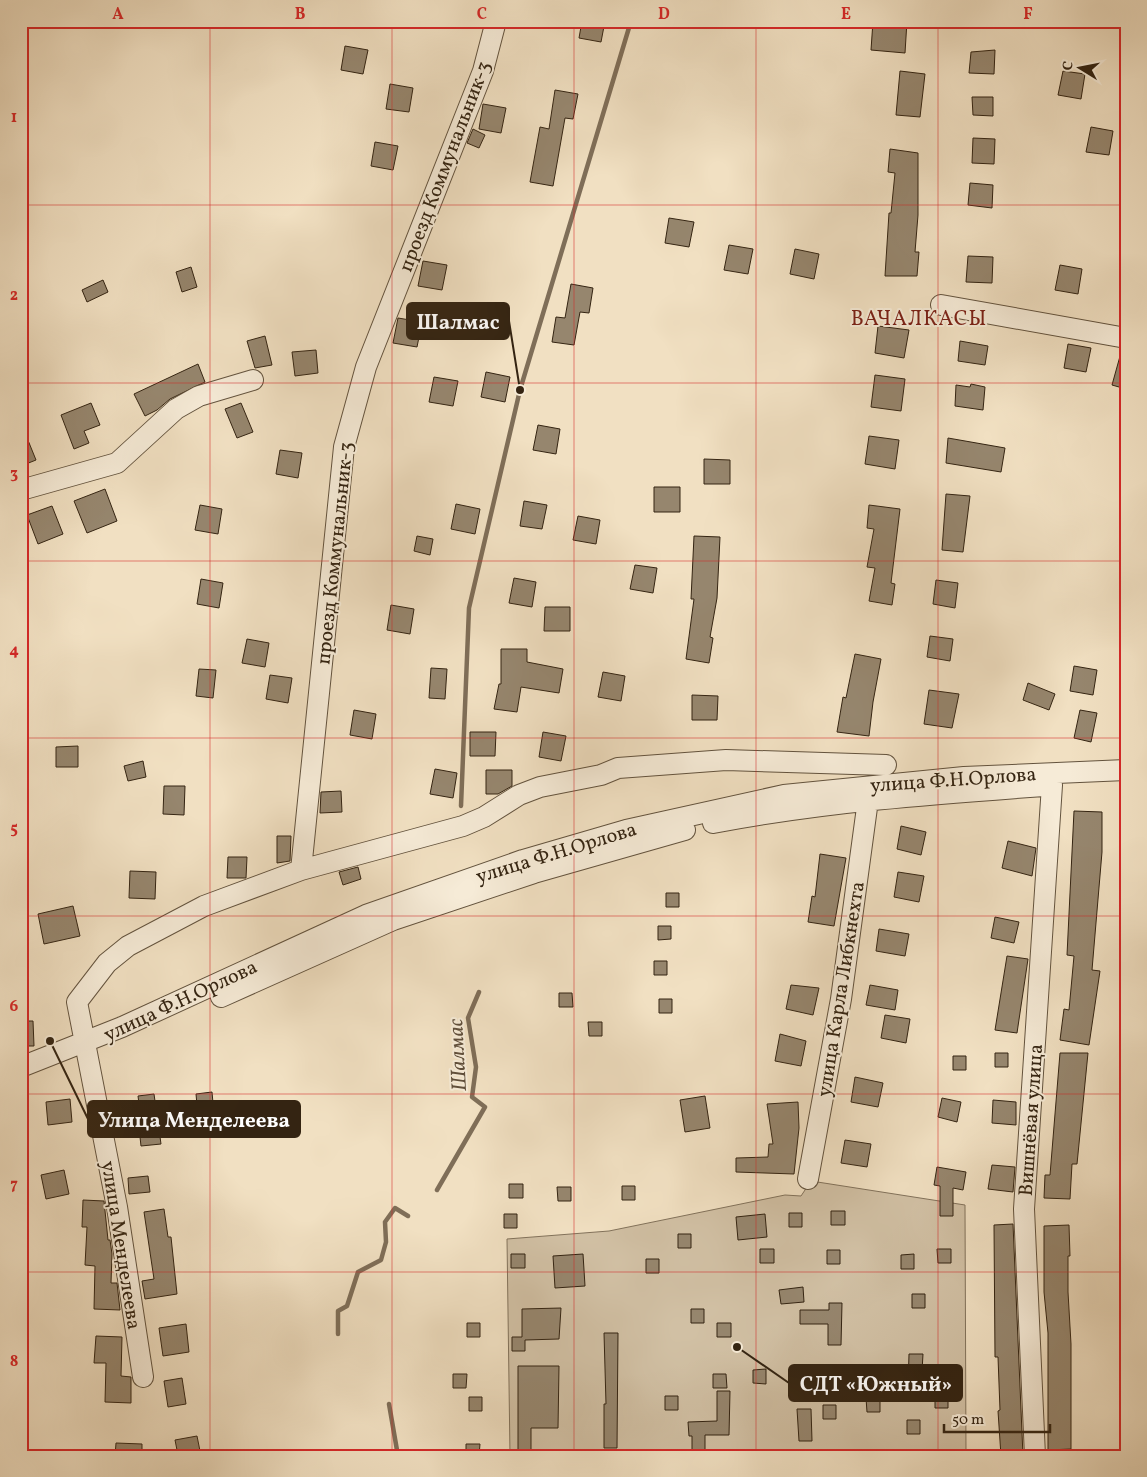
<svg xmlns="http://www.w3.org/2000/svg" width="1147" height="1477" viewBox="0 0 1147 1477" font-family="Vollkorn,serif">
<rect width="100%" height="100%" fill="#f1e0c2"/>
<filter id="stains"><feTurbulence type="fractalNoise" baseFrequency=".004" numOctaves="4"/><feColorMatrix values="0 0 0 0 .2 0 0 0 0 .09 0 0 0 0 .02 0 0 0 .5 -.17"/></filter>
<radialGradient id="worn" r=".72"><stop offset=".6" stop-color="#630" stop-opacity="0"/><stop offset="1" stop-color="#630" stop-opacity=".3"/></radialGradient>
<path fill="#d1c0a4" stroke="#82725b" d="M811,1181L965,1205L966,1456H510L507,1239L609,1231L785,1195L801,1196Z"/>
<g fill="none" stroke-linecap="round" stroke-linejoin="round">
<path stroke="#7f6e58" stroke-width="4.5" d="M461,806L469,608L520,390L631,21
M437,1190L485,1107L472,1097L476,1067L468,1018L479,992
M338,1334V1311L347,1306L358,1272L381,1260L386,1242L385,1222L395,1208L408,1216
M389,1404L398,1456"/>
</g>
<path fill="#96866e" stroke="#342412" d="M582,21H605L601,42L579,38Z
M873,21H907L905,53L871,50Z
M345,46L368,50L363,74L341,70Z
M995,50L994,74L969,73L971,52Z
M900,71L925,74L920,117L896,115Z
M1063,71L1085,74L1081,99L1058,95Z
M390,84L413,88L409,112L386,109Z
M555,90L578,94L573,119L565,118L553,186L530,182L540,127L549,129Z
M972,97H993V116L973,115Z
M483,104L506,108L501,133L479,129Z
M1091,127L1113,131L1109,155L1086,152Z
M473,129L485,135L479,148L467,143Z
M973,138L995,139L994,164L972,163Z
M375,142L398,146L393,170L371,166Z
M890,149L918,153V215L915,252H919L917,276H885L889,213H891L895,173L888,172Z
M970,183L993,185L992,208L968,205Z
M669,218L694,222L689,247L665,243Z
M729,245L753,249L748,274L724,270Z
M795,249L819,254L814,279L790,274Z
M968,256L993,257L992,283L966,282Z
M423,261L447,265L442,290L418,286Z
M1060,265L1082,269L1078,294L1055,290Z
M191,267L197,287L182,292L176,272Z
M103,280L108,292L87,302L82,290Z
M571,284L593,288L589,313L580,312L574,345L552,342L556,317L565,318Z
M398,318L422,322L417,347L393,343Z
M878,326L909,330L904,358L875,353Z
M265,336L272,365L255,368L247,341Z
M960,341L988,346L985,365L958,361Z
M1068,344L1091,348L1086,372L1064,368Z
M1122,349L1126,350V389L1112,385Z
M316,350L318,373L295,376L292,352Z
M198,364L205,382L170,399L157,410L145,416L134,394Z
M486,372L510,377L505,402L481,397Z
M875,375L905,379L901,411L871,407Z
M434,377L458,381L453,406L429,402Z
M971,384L985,387L983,410L955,406L956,385L970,387Z
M91,403L100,425L84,431L89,443L74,449L61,415Z
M241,403L253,432L237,438L225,409Z
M21,423L36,460L21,466Z
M538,425L560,429L556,454L533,450Z
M869,436L899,440L895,469L865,464Z
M948,438L1005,448L1001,472L946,463Z
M280,450L302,453L298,478L276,474Z
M704,459L730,460V484H704Z
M654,487H680V512H654Z
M105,489L117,521L87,533L74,501Z
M946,494L970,496L963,552L942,550Z
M524,501L547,505L542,529L520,526Z
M456,504L480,509L475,534L451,529Z
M200,505L222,509L218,534L195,530Z
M869,505L900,509L891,583L895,584L892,605L869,601L875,568L867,567L874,529L867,528Z
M52,506L63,534L38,544L27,515Z
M578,516L600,520L596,544L573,540Z
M417,536L433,539L430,555L414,551Z
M694,536L720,537L717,598L710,637L713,638L709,663L686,659L694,599H691Z
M635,565L657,568L653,593L630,589Z
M514,578L536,582L532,607L509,603Z
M201,579L223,583L219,608L197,604Z
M936,580L958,583L955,608L933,604Z
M391,605L414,609L410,634L387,630Z
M545,607H570V631H544Z
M930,636L953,639L950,661L927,657Z
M247,639L269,643L265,667L242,663Z
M501,649H527V662L563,669L559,693L521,687L517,712L494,709L499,684H501Z
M855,654L881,659L873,702L869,736L837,732L843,697L846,698Z
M1074,666L1097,670L1093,695L1070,691Z
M431,668L447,669L445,699L429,698Z
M199,669L216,670L213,698L196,696Z
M603,672L625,676L621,701L598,697Z
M270,675L292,678L288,703L266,699Z
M1028,683L1055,694L1049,710L1023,700Z
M929,690L959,694L952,728L924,724Z
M692,695L718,696L717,720H692Z
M354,710L376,714L372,739L350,735Z
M1080,710L1097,713L1091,742L1074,738Z
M470,732H496L495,756H470Z
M543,732L566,736L561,761L539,757Z
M78,746V767H56V747Z
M143,761L146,777L128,781L124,766Z
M435,769L457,773L453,798L430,794Z
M486,770H512V786L498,794H486Z
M164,786H185L184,815L163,814Z
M341,791L342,812L320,813L321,792Z
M1074,811L1102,812V852L1092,970L1100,971L1089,1045L1060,1040L1064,1009L1069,1010L1074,956L1067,955Z
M901,826L926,832L921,855L897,849Z
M277,836H291L290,861L277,863Z
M1008,841L1036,848L1032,876L1002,868Z
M820,854L846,858L834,926L808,922L812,896L815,897Z
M228,857H247L246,878H227Z
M358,867L361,879L343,885L339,872Z
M130,871L156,872L155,899L129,898Z
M898,872L924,876L919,902L894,897Z
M666,893H679V907H666Z
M73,906L80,936L44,944L38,914Z
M995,917L1019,922L1014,943L991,938Z
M658,926H671V939L658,940Z
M879,929L909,934L905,956L876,951Z
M1007,956L1028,959L1017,1033L995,1030Z
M654,961H667V975H654Z
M791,985L819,988L813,1015L786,1009Z
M870,985L898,990L895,1010L866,1005Z
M559,993H572L573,1007H559Z
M659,999H672V1013H659Z
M885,1015L910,1019L906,1043L881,1038Z
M21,1021H33L34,1046H21Z
M588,1022H602V1036H589Z
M780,1034L806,1041L801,1066L775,1061Z
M995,1053H1008V1067H995Z
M1060,1053H1088L1077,1164H1072L1070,1199L1044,1198L1045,1175H1050Z
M953,1056H966V1070H953Z
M855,1077L883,1083L878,1107L851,1102Z
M212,1092L214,1114L198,1116L196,1094Z
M154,1094L161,1144L141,1146L139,1128H142L138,1096Z
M705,1096L710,1128L685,1132L680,1100Z
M942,1098L961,1102L957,1122L938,1117Z
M70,1099L72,1122L48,1125L46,1102Z
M993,1100L1016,1102V1125L992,1123Z
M798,1102L799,1128L794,1174L736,1172V1158L768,1157L769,1144H773L767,1104Z
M845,1140L871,1144L867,1167L841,1163Z
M992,1165L1015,1167L1013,1192L988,1189Z
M937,1167L966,1172L963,1190L953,1188V1216H940V1186L934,1185Z
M64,1170L69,1194L46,1199L41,1175Z
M148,1176L150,1192L129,1194L128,1178Z
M509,1184H523V1198H509Z
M622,1186H635V1200H622Z
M557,1187H571V1201H558Z
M83,1200L104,1201L108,1240H110L112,1254L111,1283H117L120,1310L94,1309L95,1266L85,1265L87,1227H82Z
M164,1209L168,1237H171L177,1294L145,1299L142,1281L154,1279L144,1212Z
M831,1211H845V1225H831Z
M789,1213H802V1227H789Z
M504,1214H517V1228H504Z
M765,1214L767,1237L738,1240L736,1217Z
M1013,1224L1023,1456H1001L998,1411L1000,1410L998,1357H995L994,1225Z
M1069,1225L1070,1256H1068V1292L1071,1344V1449L1048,1450V1333L1044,1292V1226Z
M678,1234H691V1248H678Z
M760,1249H774V1263H760Z
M937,1249H951V1263H938Z
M827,1250H840V1264H827Z
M511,1254H525V1268H511Z
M583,1254L585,1286L555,1288L553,1256Z
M914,1254V1269H901V1255Z
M646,1259H659V1273H646Z
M803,1287L804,1302L781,1304L779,1290Z
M912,1294H925V1308H912Z
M829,1303H842L841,1345H828V1324H800V1310H829Z
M561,1308L559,1339L525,1340V1351H512V1337H522V1309Z
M691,1309H704V1323H691Z
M467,1323H480V1337H467Z
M717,1323H731V1337H717Z
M186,1324L189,1352L163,1356L159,1328Z
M604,1333H618L617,1448H604V1404H606Z
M96,1336L122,1337L121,1376L131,1377V1403L105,1402L106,1363H94Z
M909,1354H923L921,1388H908Z
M518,1366H559L558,1428H531V1456H518Z
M766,1369V1384L753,1383V1370Z
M453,1374H467L466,1388H453Z
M713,1374H726L727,1388H713Z
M182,1378L186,1404L168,1407L164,1381Z
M717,1391H730L729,1435H705V1454H692V1436H689L688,1422L717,1421Z
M935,1394H948V1408H935Z
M665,1396H678V1410H665Z
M469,1397H482V1411H469Z
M866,1398H880V1412H867Z
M823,1405H836V1419H823Z
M797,1409H811L812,1441H799Z
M907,1420H920V1434H907Z
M197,1436L200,1451L178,1455L175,1440Z
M116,1443L142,1444V1456H115Z
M466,1444H480L479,1456H466Z"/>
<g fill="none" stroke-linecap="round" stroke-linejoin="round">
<defs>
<path id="minor" d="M941,305L1126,338
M21,490L117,463L176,409L199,396L253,380
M713,823C823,802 933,794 1044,786
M301,870L344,447L366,367L483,71L496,21
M221,997L393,920L534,873L685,830
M21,1067L122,1027L366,915L523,860L626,830L784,795L964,777L1126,770
M808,1179L841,999L868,800L867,788
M143,1377L117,1207L77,1002L107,963L128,946L204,906L301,870L463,826L484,817L519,795L540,787L601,775L618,768L726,760L886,765
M1035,1456L1024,1209L1052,785"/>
</defs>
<use href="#minor" stroke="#63533e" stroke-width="22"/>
<use href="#minor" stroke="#f6ebd7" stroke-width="20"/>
</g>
<path fill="none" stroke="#d62828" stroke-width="1" stroke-opacity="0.55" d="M210,21V1456M392,21V1456M574,21V1456M756,21V1456M938,21V1456M21,205H1126M21,383H1126M21,561H1126M21,738H1126M21,916H1126M21,1094H1126M21,1272H1126"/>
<g text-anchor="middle" stroke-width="4" stroke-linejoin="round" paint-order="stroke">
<g font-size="20" fill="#342412" stroke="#f6ebd7">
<text transform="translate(444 166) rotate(-69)" y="7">проезд Коммунальник-3</text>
<text transform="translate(334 553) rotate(-84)" y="7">проезд Коммунальник-3</text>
<text transform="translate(953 779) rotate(-4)" y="7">улица Ф.Н.Орлова</text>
<text transform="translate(556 852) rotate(-17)" y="7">улица Ф.Н.Орлова</text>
<text transform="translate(840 989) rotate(-81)" y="7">улица Карла Либкнехта</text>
<text transform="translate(180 1000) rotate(-25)" y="7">улица Ф.Н.Орлова</text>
<text transform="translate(1030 1120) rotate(-86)" y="7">Вишнёвая улица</text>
<text transform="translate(122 1245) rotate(81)" y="7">улица Менделеева</text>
</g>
<g font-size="21" letter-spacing="1" fill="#7a1f14" stroke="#f6ebd7">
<text x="919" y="325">ВАЧАЛКАСЫ</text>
</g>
<g font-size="21" font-style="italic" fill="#604f3b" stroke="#f6ebd7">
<text transform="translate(457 1055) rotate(-93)" y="7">Шалмас</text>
</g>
</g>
<path fill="none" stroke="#342412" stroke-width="2" d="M520 390L509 321M50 1041L88 1119M737 1347L789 1383"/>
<g fill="#342412" stroke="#f6ebd7" stroke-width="2">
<circle cx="520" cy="390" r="5"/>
<circle cx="50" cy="1041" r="5"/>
<circle cx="737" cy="1347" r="5"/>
</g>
<g fill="#342412" stroke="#342412" stroke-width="2">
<rect x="407" y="303" width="102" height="36" rx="5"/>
<rect x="88" y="1101" width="212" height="36" rx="5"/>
<rect x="789" y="1365" width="173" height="36" rx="5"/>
</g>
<g font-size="21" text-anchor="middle" font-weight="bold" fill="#fff">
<text x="458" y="329">Шалмас</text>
<text x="194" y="1127">Улица Менделеева</text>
<text x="876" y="1391">СДТ «Южный»</text>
</g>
<rect width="1147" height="1477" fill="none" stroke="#f1e0c2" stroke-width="55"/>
<g transform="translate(1080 68) rotate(280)" stroke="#f6ebd7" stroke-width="4" paint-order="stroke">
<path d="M0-4L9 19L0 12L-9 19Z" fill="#342412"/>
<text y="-8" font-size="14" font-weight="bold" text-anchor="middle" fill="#342412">С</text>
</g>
<path d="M944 1424v8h106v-8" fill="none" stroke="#342412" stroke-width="2.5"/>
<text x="952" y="1424" font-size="15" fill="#342412" stroke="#f6ebd7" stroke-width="4" paint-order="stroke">50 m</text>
<rect x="28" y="28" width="1092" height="1422" fill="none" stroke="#d62828" stroke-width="2"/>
<g font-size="16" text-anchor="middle" font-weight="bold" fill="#d62828">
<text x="118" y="19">A</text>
<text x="300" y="19">B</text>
<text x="482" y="19">C</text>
<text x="664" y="19">D</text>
<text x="846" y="19">E</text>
<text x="1028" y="19">F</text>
<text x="14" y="122">1</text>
<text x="14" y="300">2</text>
<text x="14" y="478">3</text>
<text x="14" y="655">4</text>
<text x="14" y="833">5</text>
<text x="14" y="1011">6</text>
<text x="14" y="1189">7</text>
<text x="14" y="1366">8</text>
</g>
<rect width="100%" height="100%" filter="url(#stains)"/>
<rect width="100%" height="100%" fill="url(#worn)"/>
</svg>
